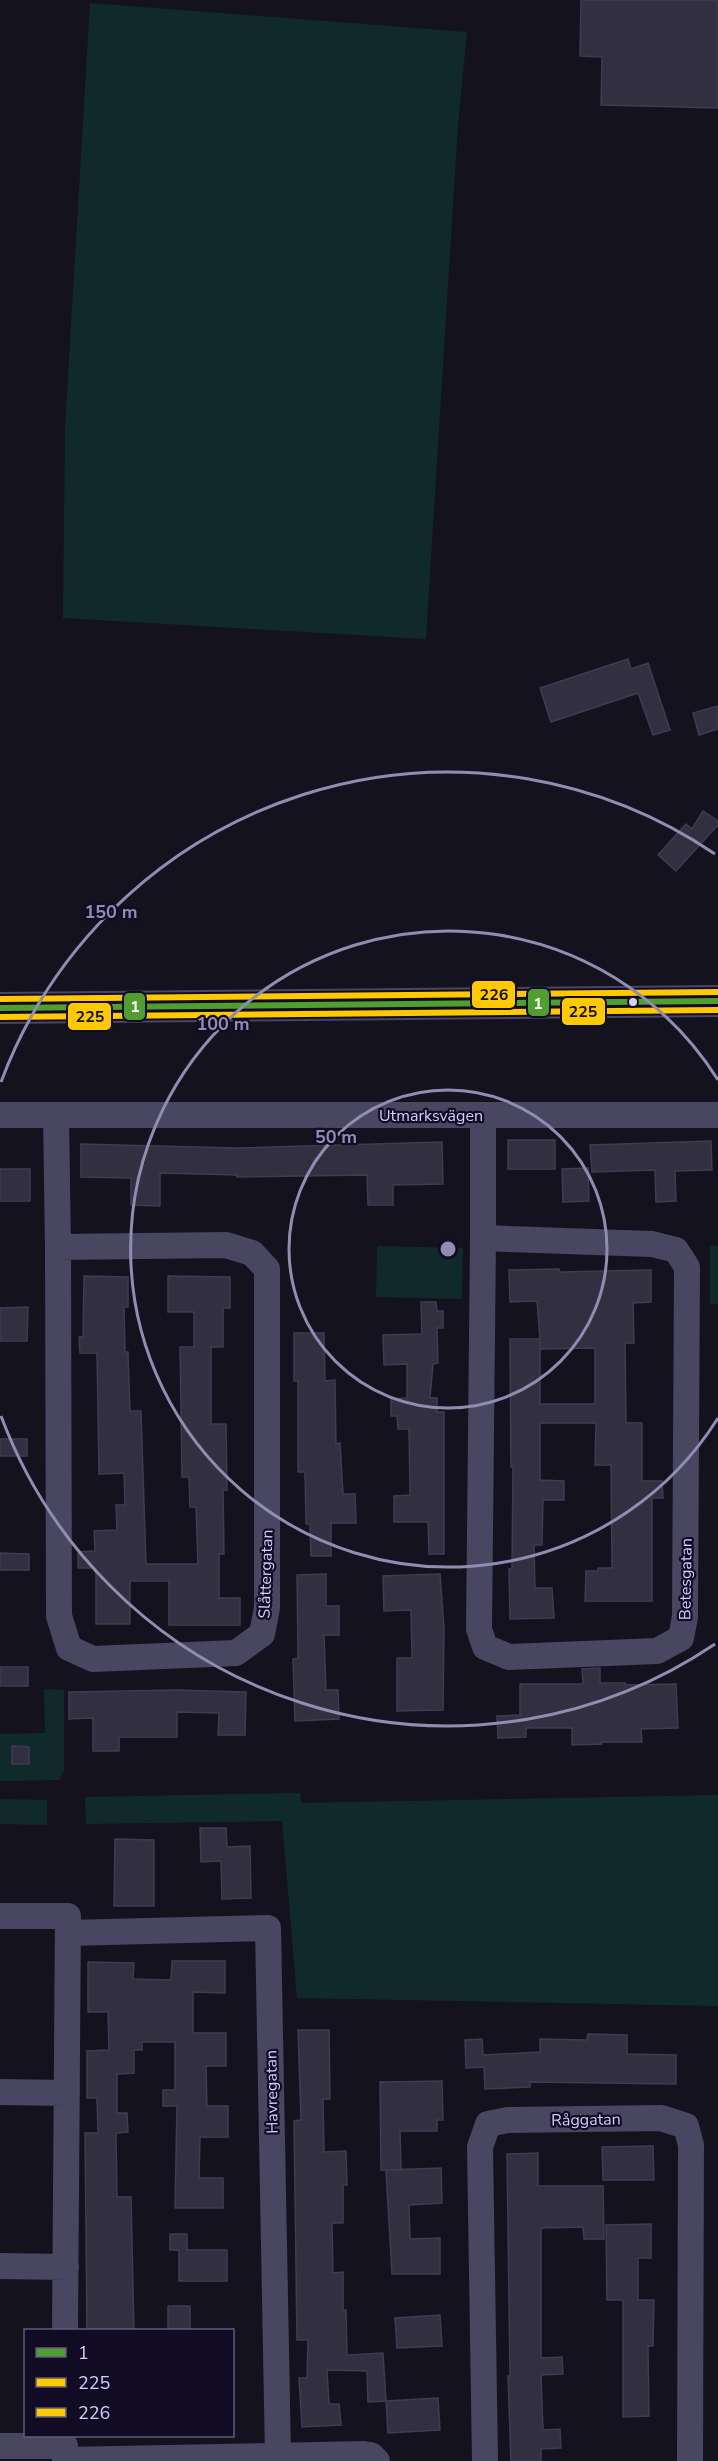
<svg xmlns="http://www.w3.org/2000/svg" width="718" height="2461" viewBox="0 0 718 2461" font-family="'Nunito Sans',sans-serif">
<rect width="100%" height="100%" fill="#14121e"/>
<path fill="#102a2b" d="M90,3L467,32L458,125L426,639L63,618L65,427Z
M377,1246L463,1248L462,1299L376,1297Z
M710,1246H718V1304H710Z
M44,1689L64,1690V1771L59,1780L0,1781V1734L45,1733Z
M300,1793L301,1803L718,1795V2006L297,1998L282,1821L86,1824L85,1797Z
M0,1799L47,1800V1825L0,1824Z"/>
<path fill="#322f41" stroke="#403b53" stroke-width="1.5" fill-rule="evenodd" d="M581,0H718V108L601,105L602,57L580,56Z
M628,659L631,669L648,663L670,730L653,735L638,693L551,722L540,688Z
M718,706V729L699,735L693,713Z
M703,811L718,821V825L676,871L658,855L686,824L692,829Z
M508,1140H555V1169H508Z
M711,1141L712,1170L675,1171L676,1201L656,1202L655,1170L592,1172L590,1145Z
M442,1142L443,1184L393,1185V1205H368L367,1175L237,1177V1175L160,1173V1206L131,1205V1178L81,1177V1144L237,1148Z
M588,1168L589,1201L563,1202L562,1169Z
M0,1169H30V1201H0Z
M559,1269V1272L651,1270V1302L633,1303L634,1343H625L626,1423H642V1481H662L663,1498H652V1601H585L586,1571H598V1568H612L611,1465H595L596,1423H540V1480L564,1481V1500H543L542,1545H534L535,1588H552L554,1618L510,1619L509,1569H512L513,1467H511L510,1339H540L537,1301L510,1302L509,1270ZM540,1340V1349L595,1348V1404H540Z
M84,1276L128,1277V1307H124L125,1352H128L130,1411H141L146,1564H198L196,1507H190L189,1477H182L181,1407L180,1347H194V1312H168V1276L230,1277V1308H223V1347H211V1424H226L227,1490H223L224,1554H219V1598H240V1625H169V1581H130V1624H96V1568H78V1552L95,1551L94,1531L117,1530L116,1505H125L124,1473L99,1474L97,1353H80L79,1337H83Z
M421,1302H436L437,1311H443V1328H437L438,1363L433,1364L430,1398H437V1412H444V1554H429L428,1522H394V1496L410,1495L409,1429H398L397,1416H391V1399L407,1398V1364L384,1365L383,1335L422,1334Z
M28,1307L27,1341H0V1308Z
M294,1333H324L325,1381L335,1380L336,1444L340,1443L343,1494H355L356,1523H331V1556H311L310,1524H306L305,1472H298V1381H294Z
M0,1439H27V1456H0Z
M0,1553L29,1554V1570H0Z
M326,1574V1606H339V1635H324L326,1690H338L339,1719L295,1721L293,1659L298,1658L297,1575Z
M440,1574L444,1629L443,1710L397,1711V1658H412L411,1610L384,1611L383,1576Z
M0,1667H28V1686H0Z
M600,1668V1683H625V1685L676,1684L678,1728L641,1729L642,1742H602V1744L572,1745V1728H526V1737L498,1738L497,1716L520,1715V1684H583L582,1669Z
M177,1690L246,1692L245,1735H218L219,1713L177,1712V1737H119V1751H93V1718L69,1719V1692Z
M12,1746L29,1747V1764H12Z
M200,1828H226L227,1847L250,1846L251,1898L222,1899L221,1861L201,1862Z
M115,1839L154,1840V1906H114Z
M172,1961H225V1993L193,1992V2033H226V2066H206L207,2106H228V2137H200L199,2178H223V2208H175L177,2106H163V2090H175V2042H142V2050H134V2073L117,2074V2113H127L128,2132L116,2133L117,2197H131L134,2331H87L85,2133H98L97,2098H87V2051L109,2050L108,2012H88V1962L134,1963L133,1979L171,1980Z
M298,2030H329L330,2099H323L324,2152L346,2151L347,2185H343V2223H332L333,2273L343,2272V2310H346L347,2355L383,2353L386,2401L368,2402L367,2371L327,2370L329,2404H339L341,2425L302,2427L299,2378H307L308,2340H297L294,2121L301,2120Z
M588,2034L627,2035V2054L676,2055V2084L530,2082V2087L485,2089L484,2067L466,2068L465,2040L482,2039L483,2055L540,2052V2039L587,2040Z
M442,2081L443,2120H437V2131H400L401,2170H381L380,2082Z
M653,2146L654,2180H603L602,2147Z
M538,2153V2186H603L604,2239H584L583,2227L541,2228V2358L562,2357L563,2374L541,2375L543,2430L560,2429L561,2448L541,2449V2461H511L508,2376H510L507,2154Z
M441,2168L442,2203L409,2205L410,2239L440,2238V2274H392L386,2170Z
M651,2224V2258H638V2300H654L653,2346H648L649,2416L623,2417V2300H607L606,2225Z
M170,2234H187V2250H227V2281H179V2250H170Z
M168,2306H190V2330H168Z
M440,2315L442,2346L397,2348L395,2318Z
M438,2398L440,2430L388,2433L386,2401Z"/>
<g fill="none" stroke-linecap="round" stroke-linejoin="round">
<path stroke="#484660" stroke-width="26" d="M0,1115H718
M56,1115L58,1247L226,1245L252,1253L267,1269V1608L262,1634L236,1653L93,1659L69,1648L59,1616L58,1247
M483,1238L479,1629L485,1647L509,1657L657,1651L681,1638L685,1617L687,1267L676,1250L652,1244L483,1238V1115
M0,1916H68L65,2330
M68,1933L268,1928L278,2456
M0,2092L67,2093
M0,2266L66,2267
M0,2446H65
M65,2460L364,2454L371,2455L377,2461
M485,2461L480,2147L488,2124L508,2120L661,2118L686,2126L691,2145L690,2461"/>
<path stroke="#484660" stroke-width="32" d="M0,1008L718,1001"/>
<defs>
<path id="bus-1" d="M0,1008L718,1001"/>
<path id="bus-2" d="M0,1017L718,1010"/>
<path id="bus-3" d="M0,999L718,992"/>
</defs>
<use href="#bus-1" stroke="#110c24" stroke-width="10"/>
<use href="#bus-2" stroke="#110c24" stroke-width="10"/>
<use href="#bus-3" stroke="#110c24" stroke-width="10"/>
<use href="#bus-1" stroke="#509e2f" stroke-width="6"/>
<use href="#bus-2" stroke="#fec900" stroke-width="6"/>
<use href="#bus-3" stroke="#fec900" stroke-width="6"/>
</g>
<g fill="none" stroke="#918db0" stroke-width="3">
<circle cx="448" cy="1249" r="159"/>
<path d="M718 1418A318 318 0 1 1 718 1080"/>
<path d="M715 1644A477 477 0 0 1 1 1416M1 1082A477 477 0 0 1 715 854"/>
</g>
<circle fill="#d5cfff" stroke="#110c24" stroke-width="2" cx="633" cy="1002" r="5"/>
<g text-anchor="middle" stroke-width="4.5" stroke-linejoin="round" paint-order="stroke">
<g font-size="16" fill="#d5cfff" stroke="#110c24">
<text x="431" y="1121">Utmarksvägen</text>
<text transform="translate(265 1574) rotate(-88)" y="6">Slåttergatan</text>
<text transform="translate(685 1579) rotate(-89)" y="6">Betesgatan</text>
<text transform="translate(271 2092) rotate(-91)" y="6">Havregatan</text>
<text transform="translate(586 2119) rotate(-1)" y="6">Råggatan</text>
</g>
</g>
<circle cx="448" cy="1249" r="9" fill="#918db0" stroke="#110c24" stroke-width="3"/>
<g font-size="18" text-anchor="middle" font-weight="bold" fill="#918db0" stroke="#110c24" stroke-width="4.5" stroke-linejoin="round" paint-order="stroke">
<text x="111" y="918">150 m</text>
<text x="223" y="1030">100 m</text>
<text x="336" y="1143">50 m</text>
</g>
<g stroke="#110c24" stroke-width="2">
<rect x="471" y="980" width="45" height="29" rx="6" fill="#fec900"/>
<rect x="527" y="988" width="23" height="29" rx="6" fill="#509e2f"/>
<rect x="123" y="992" width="23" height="29" rx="6" fill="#509e2f"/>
<rect x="561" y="997" width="45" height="29" rx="6" fill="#fec900"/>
<rect x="67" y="1002" width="45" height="29" rx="6" fill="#fec900"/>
</g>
<g font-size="16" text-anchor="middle" font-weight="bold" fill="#fff">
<text x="538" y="1009">1</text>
<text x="135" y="1012">1</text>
</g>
<g font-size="16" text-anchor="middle" font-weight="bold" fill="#111">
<text x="494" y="1000">226</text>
<text x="583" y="1017">225</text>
<text x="90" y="1022">225</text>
</g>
<rect x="24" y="2329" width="210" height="108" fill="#110c24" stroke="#5f5a7c" stroke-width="1.5"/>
<rect x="36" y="2348" width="30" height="9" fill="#509e2f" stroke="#5f5a7c" stroke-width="1.5"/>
<text x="78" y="2359" font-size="18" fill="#d5cfff">1</text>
<rect x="36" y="2378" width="30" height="9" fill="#fec900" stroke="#5f5a7c" stroke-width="1.5"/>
<text x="78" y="2389" font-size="18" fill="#d5cfff">225</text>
<rect x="36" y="2408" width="30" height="9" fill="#fec900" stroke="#5f5a7c" stroke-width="1.5"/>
<text x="78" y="2419" font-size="18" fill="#d5cfff">226</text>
</svg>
